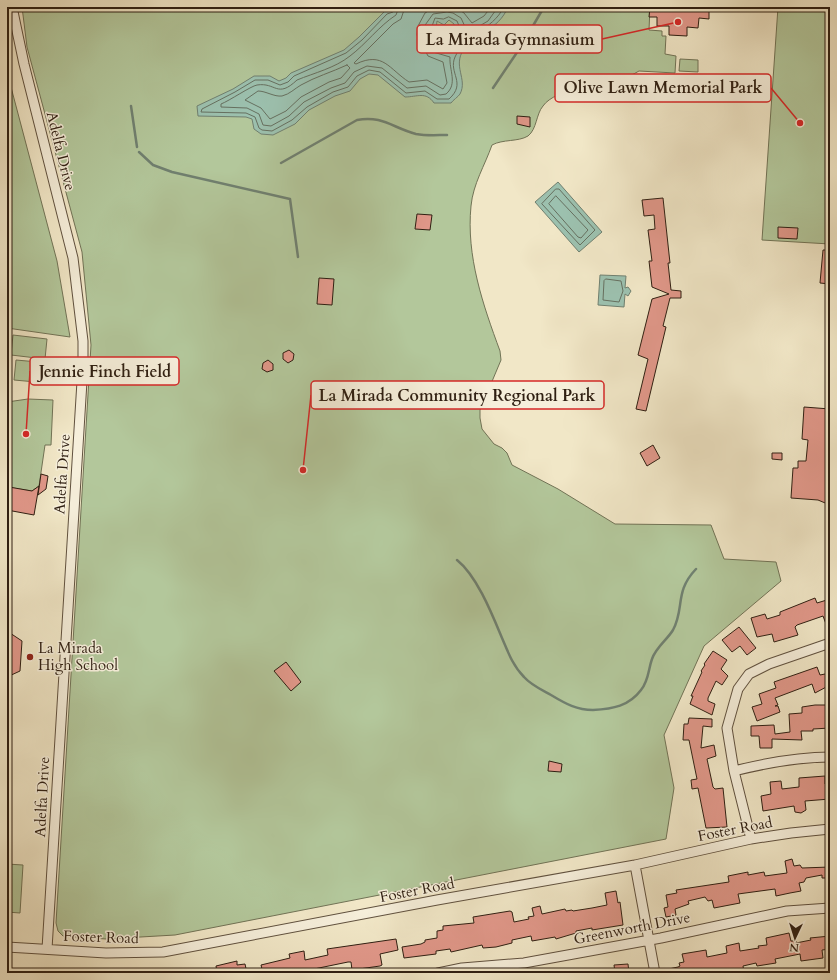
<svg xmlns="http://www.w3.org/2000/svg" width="837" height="980" viewBox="0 0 837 980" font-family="Cardo,serif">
<rect width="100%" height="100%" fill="#f1e7c7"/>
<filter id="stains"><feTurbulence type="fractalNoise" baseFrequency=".005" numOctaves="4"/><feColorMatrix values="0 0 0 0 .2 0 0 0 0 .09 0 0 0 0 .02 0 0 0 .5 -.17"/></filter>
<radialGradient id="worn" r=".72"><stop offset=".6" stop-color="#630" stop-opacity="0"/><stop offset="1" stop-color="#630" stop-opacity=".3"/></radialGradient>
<path fill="#b3c79b" stroke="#717356" d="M22,7H650L649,30L662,31V36H666L665,54L676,56L675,73L639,71L630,76L628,95L589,92L575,87C565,92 549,97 543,106C536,114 537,129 528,136C518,142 503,139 492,145C485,165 473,184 471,206C466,256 483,305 500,351L501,360L480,410V418L482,429L494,444L502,448L507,453L512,465L558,489L615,524L711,525L724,559L776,562L781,581L704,646L664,735L674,788L666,839L175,935L106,939L63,936L58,931L56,923L91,345L82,252L27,47Z
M778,7H830V244L762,240Z
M680,59L698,60V72L679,71Z
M7,72L57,261L70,337L7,328Z
M13,335L47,339L45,359L11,355Z
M16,360L49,363L47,383L14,380Z
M28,399L53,400L51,445H45L39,486L32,491L7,487V402Z
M7,864L23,865L20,913L7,912Z"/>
<path fill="#9cc1af" stroke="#708070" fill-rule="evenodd" d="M400,7H508C498,31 477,31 464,49C452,66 468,79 460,94C458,97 453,100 451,103H434C426,91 417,97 405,97L378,75L369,74L360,79L350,91L335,96L309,110L295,124L273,135L261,134L254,129L252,119L246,117L198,116L197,106L233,89L254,76H270L279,81L286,78L291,73L344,50L359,37L386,10ZM449,20L454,24V28H457L458,31L452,43L447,46L438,45L431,31L436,29L437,21L444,25Z
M558,182L602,232L579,252L535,202Z
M600,275L626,276L625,288L628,287L631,291L628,296L625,294L624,307L598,305Z"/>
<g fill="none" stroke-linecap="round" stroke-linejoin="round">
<path stroke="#667060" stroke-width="1" d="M394,7L393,12L387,14L362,40L346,53L294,76L288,82L280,85L268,80H255L235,92L202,109L201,112L246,113L255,117L259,128L262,130L272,131L292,120L307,107L333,92L348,87L357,76L369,70L380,72L406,93L425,91L437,99H449C467,83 448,73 455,57C466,32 491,32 504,7
M399,7L396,15C379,26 366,44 350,56C335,68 314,73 297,80C277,99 276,82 257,85C251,86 229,101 221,104V107L247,108L259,114L263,125L271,126L289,116L304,102L331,88L345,83L354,72L367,66L382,68L407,88L426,86L440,95L446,94C458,84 449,70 450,57L433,52L423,36V28L433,14L447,12L453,13L461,18L467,31L469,32L488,21L498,7
M405,7L401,19L393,24L354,63L356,64C383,51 389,69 409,82L427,80L443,89L447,83L443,62L428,56L417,35L418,26L425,13L435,7
M455,7L464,13L472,23L484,16L491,7
M449,17L457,21L462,33C455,46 453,51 437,49L430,39L428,30L432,26L435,18L443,19Z
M347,65L350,68L341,78L329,82L301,97L286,111L270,119L261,108L245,100L258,91C266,91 274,97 282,96C290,94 294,89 301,85C315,77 332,72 347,65Z
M556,189H559L595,230L580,245L542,204Z
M556,196L588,230L581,238L578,237L549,204Z
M606,279L621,281L623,291L619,302L603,300L604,281Z"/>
<path stroke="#708070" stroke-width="2.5" d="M493,88L520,48L544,7
M131,106L137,147
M139,152L153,165L172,172L290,199L298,257
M281,163L357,120C382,115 393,128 416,134C427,136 437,135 447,135
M457,560C477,576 492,614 502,638C508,652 513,666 524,677C531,685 542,690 551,695C566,704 577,710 593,710C613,709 629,706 641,690C649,680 648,670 652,659C656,647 667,640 673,630C685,608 674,592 696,569"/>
</g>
<path fill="#e1988a" stroke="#2f1f12" d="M650,7H709V19L699,18L698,28L687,27V36L669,35V26H657V17H649Z
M517,116L530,117V127L517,124Z
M663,198L670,263H668L671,290L681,291V298H670L663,326L666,327L646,411L636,409L648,359L638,355L652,299L669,294L652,287L649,261H652L648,230L655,229L654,215L644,216L642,200Z
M417,214L432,215L430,230L415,229Z
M778,227L798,228L797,239L778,238Z
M823,250H830V284L820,283Z
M319,278L334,279L332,305L317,304Z
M289,350L294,354L293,360L288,363L283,359V353Z
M268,360L273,364V370L267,372L262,369L263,363Z
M804,407L830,409V505L818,500L791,498L793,468H798V461H806L808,440L802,439Z
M653,445L660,458L647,466L640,453Z
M772,453H782V460L772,459Z
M41,474L48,476L46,489L38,495Z
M39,486L34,515L7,510L9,487L32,491Z
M815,598L817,603L830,599V631L829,632L823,616L797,625L795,627L798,635L774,642L772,634L757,637L751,618L765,614L767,619L780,615V612Z
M739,627L756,648L747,655L740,646L732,652L722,640Z
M7,631L22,641L20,671L7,677Z
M713,651L727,660L721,669L728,676L722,685L716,681L708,698V701L715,704L712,715L690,704L693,696H691L702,672L701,671L705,665L704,664Z
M286,662L301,682L291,691L274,671Z
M817,667L820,675L830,673V685L815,693L812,684L775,698L778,705L775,706H778L780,712L757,721L752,707L762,704L759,694L776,688L774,682Z
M815,705H829L830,728L813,729V731H801L802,740L772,739V748H760L759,736H751V726L774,725L775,734L790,732L789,714L802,713V707Z
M689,718L712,719V727L703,726L701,748L714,745L716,756L707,759L713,787L715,789L723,788L727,827L706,828L698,788L692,789L691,780L697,779L689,740H683L684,724H688Z
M549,761L562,764L561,772L548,771Z
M825,776V784L830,785V799L805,801L806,810L801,813L795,812L794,806L763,811L761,796L771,794L770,782L781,781L782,789L799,787V778Z
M792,859L794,866L800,865L802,868L830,867V878H822V875L806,878L804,882L799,883L801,891L790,893L776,896L775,889L738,894L740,903L714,908L712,900L708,901L705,897L688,901L689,904L675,909L676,915L666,917L664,908L668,907L666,895L677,893L676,890L729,882L728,876L748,872V875L764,872L765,876L787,873L785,861Z
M616,891L618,903L620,902L623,925L592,930V928L576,931V933L556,939L555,937L532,941L531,936L512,940V943L496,947L483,948L482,945L451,952L450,949L436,951V954L404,958L402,947L421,944L425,942V940L437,938V931L443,930V926L474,923L473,917L510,911L512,912L514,922L529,919L528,917L534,916L532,908L540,906L542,914L565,909L566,911L572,910L573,911L592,908L607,905L605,893Z
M789,933L791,941H796V943L811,940L810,938L830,936V949L822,950L823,958L801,961L800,954L775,959L776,963L757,966L756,963L743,966L744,973H716L715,969L696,973H665L664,970L678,967L680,966L679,963L684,962L682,954L706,950L707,957L727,953L726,946L739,943L740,951L759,948L758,946L767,945L766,938Z
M396,939L398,950L380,954L382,965L380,966L352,970L351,962H348L314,969V973H263L261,965L290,958L289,954L304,951L305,960L328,955L327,949Z
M237,961V965L245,964L247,973H217L216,966Z
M628,964L629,973H615L614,965Z"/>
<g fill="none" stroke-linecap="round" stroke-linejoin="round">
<defs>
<path id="minor" d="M12,7L24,64L73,258L83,341V365L47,949
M734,771C766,763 797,757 830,757
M751,839L734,771L727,728L738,689L749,674L769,664L830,643
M635,865L655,973
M7,947L106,953L163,952L437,900L635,865L751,839L791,833L830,829
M438,973L462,968L524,963L661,938L787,911L830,908"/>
</defs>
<use href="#minor" stroke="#60513f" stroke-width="11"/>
<use href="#minor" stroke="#f6efdb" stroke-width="9"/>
</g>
<circle fill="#8f2418" stroke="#f6efdb" stroke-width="1.5" cx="30" cy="657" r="4"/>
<g text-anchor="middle" stroke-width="3" stroke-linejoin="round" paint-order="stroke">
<g font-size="15" fill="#2f1f12" stroke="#f6efdb">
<text transform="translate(61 151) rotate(76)" y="5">Adelfa Drive</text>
<text transform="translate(62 474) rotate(-86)" y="5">Adelfa Drive</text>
<text transform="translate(42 797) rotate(-87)" y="5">Adelfa Drive</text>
<text transform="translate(735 829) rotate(-11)" y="5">Foster Road</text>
<text transform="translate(417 890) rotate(-11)" y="5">Foster Road</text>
<text transform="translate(632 928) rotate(-11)" y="5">Greenworth Drive</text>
<text transform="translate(101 937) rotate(2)" y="5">Foster Road</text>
</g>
<g font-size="15" fill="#2f1f12" stroke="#f6efdb" text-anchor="start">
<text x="38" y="653">La Mirada<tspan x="38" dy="17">High School</tspan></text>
</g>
</g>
<path fill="none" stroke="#d62828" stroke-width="1.5" d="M678 22L602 39M800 123L771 88M26 434L30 371M303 470L311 395"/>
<g fill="#d62828" stroke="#f6efdb" stroke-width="1.5">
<circle cx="678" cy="22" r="4"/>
<circle cx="800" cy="123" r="4"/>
<circle cx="26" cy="434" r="4"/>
<circle cx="303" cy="470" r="4"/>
</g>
<g fill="#f6efdb" stroke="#d62828" stroke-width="1.5">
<rect x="417" y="25" width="185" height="28" rx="4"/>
<rect x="555" y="74" width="216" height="28" rx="4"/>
<rect x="30" y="357" width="149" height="28" rx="4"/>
<rect x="311" y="381" width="293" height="28" rx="4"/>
</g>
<g font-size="16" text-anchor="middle" font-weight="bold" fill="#2f1f12">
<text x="510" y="45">La Mirada Gymnasium</text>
<text x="663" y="93">Olive Lawn Memorial Park</text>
<text x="105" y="377">Jennie Finch Field</text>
<text x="457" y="401">La Mirada Community Regional Park</text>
</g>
<rect width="837" height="980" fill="none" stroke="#f1e7c7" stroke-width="24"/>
<rect x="8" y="8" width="821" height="964" fill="none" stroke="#2f1f12" stroke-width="2"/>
<rect x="12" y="12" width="813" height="956" fill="none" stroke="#2f1f12"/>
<g transform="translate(795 938) rotate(184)" stroke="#f6efdb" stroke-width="3" paint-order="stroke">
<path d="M0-3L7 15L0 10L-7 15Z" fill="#2f1f12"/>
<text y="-6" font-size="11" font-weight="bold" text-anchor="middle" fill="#2f1f12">N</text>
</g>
<rect width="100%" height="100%" filter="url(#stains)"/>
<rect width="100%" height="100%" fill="url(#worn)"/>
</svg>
